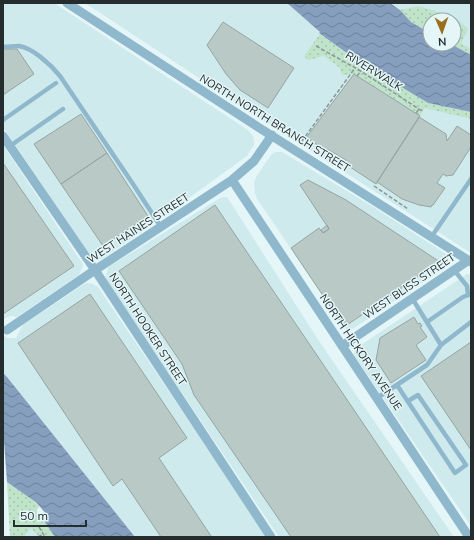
<svg xmlns="http://www.w3.org/2000/svg" width="474" height="540" viewBox="0 0 474 540" font-family="Mulish,sans-serif">
<defs>
<pattern id="green-dots" width="8" height="8" patternUnits="userSpaceOnUse"><rect width="8" height="8" fill="#bfe4ca"/><path d="M2 2h.1M6 6h.1" fill="none" stroke="#a4c4ae" stroke-width="1.8" stroke-linecap="round"/></pattern>
<pattern id="water-waves" width="16" height="10" patternUnits="userSpaceOnUse"><rect width="16" height="10" fill="#869fbe"/><path d="M0 5q4-4 8 0t8 0" fill="none" stroke="#6d829b"/></pattern>
</defs>
<rect width="100%" height="100%" fill="#e4f6f8"/>
<path fill="#cfeaed" d="M3,3H54L248,130L253,136L254,141V145L250,151L247,156L157,221L102,259H95L91,257L3,127Z
M85,3H287L320,32L319,34L355,59L428,103L471,112V253L263,120Z
M390,3H471V55L451,44H454V20H430V33L411,22L400,10Z
M3,145L82,263L83,266L79,275L17,317L11,316L5,318L3,320Z
M275,152H282L375,208L446,254L447,257V264L445,267L348,332L257,199L255,193L254,182L256,177L271,155Z
M223,197H227L229,200L319,341L454,537H279L108,283L106,276L108,268L110,266L220,198Z
M467,274L471,275V526L354,355V352L358,347Z
M87,283L93,284L98,287L268,537H135L3,373V335L7,338H16L23,325L84,284Z
M42,518L55,537H24L31,528Z"/>
<path fill="url(#green-dots)" d="M418,6L439,12L456,18L468,29L461,43L471,49V55L451,44H454V20H430V33L411,22L400,10Z
M320,34L355,59L428,103L471,112V119L425,108L420,116L355,74L342,75L340,68L324,56L308,60L304,56Z
M7,482L37,503L40,506L37,509V516L40,520L42,518L55,537H39L31,528L24,537H10Z"/>
<path fill="url(#water-waves)" d="M287,3H390L400,10L411,22L430,33V44H451L471,55V112L428,103L355,59L319,33L320,32Z
M3,373L7,377L135,537H55L42,518L46,514L37,503L7,482L4,441H3Z"/>
<path fill="#b9cac6" stroke="#95a5a1" d="M223,22L294,68L268,108L240,90L226,74L207,45Z
M3,49H17L34,74L3,95Z
M354,74L420,116L376,184L344,163L346,160L327,149L326,150L306,138Z
M81,114L107,153L61,184L34,144Z
M419,117L446,134L447,141L457,126L471,135V147L453,175L446,176L443,174L437,183L445,188L433,205H432L431,207L419,205L402,199L377,182Z
M107,153L148,216L103,246L61,184Z
M3,163L74,266L3,314Z
M308,180L346,200L440,262L344,327L291,248L319,228L323,233L329,229L300,185Z
M215,205L310,345L440,537H291L194,395L182,364L119,271Z
M327,225L329,229L323,233L321,230Z
M90,294L187,438L159,458L211,536L210,537H161L122,479L113,486L18,343Z
M414,317L418,324L420,323L422,326L420,327L427,337L416,345L426,360L391,383L376,360L380,338Z
M471,342V450L421,376Z"/>
<g fill="none" stroke-linecap="round" stroke-linejoin="round">
<path stroke="#8a9799" stroke-width="1.5" stroke-dasharray="4 2" stroke-linecap="butt" d="M316,46L359,70L422,111
M357,76L361,71
M416,113L419,109
M302,141L355,68
M374,186L408,209
M39,527L45,537
M38,537L43,534"/>
<path stroke="#90b8cc" stroke-width="4.5" d="M3,47C8,47 14,46 19,46C33,48 51,65 60,76L133,184L161,227
M3,120L56,83
M10,146L63,109
M432,236L471,179
M454,270L467,286L468,295
M412,298L441,345
M427,322L463,297L468,295H471
M397,385L455,473L466,465L418,395L408,401
M377,398L427,365L441,345L471,322"/>
<path stroke="#90b8cc" stroke-width="9" d="M67,3L258,127L471,262
M3,136L95,270L271,537
M232,180L469,537
M7,330L95,270L232,180L254,161L272,135
M342,346L469,260"/>
</g>
<g text-anchor="middle" stroke-width="3" stroke-linejoin="round" paint-order="stroke">
<g font-size="11" fill="#252c2d" stroke="#e4f6f8">
<text transform="translate(374 71) rotate(32)" y="4">RIVERWALK</text>
<text transform="translate(275 123) rotate(32)" y="4">NORTH NORTH BRANCH STREET</text>
<text transform="translate(138 228) rotate(-33)" y="4">WEST HAINES STREET</text>
<text transform="translate(409 286) rotate(-34)" y="4">WEST BLISS STREET</text>
<text transform="translate(148 329) rotate(57)" y="4">NORTH HOOKER STREET</text>
<text transform="translate(361 352) rotate(56)" y="4">NORTH HICKORY AVENUE</text>
</g>
</g>
<rect width="474" height="540" fill="none" stroke="#252c2d" stroke-width="8"/>
<g transform="translate(442 32) rotate(178)"><circle r="19" fill="#e4f6f8" stroke="#98a5a7"/>
<path d="M0-3L7 15L0 10L-7 15Z" fill="#9a701e"/>
<text y="-6" font-size="11" font-weight="bold" text-anchor="middle" fill="#252c2d">N</text>
</g>
<path d="M14 520v6h72v-6" fill="none" stroke="#252c2d" stroke-width="2"/>
<text x="20" y="520" font-size="12" fill="#252c2d" stroke="#e4f6f8" stroke-width="3" paint-order="stroke">50 m</text>
</svg>
